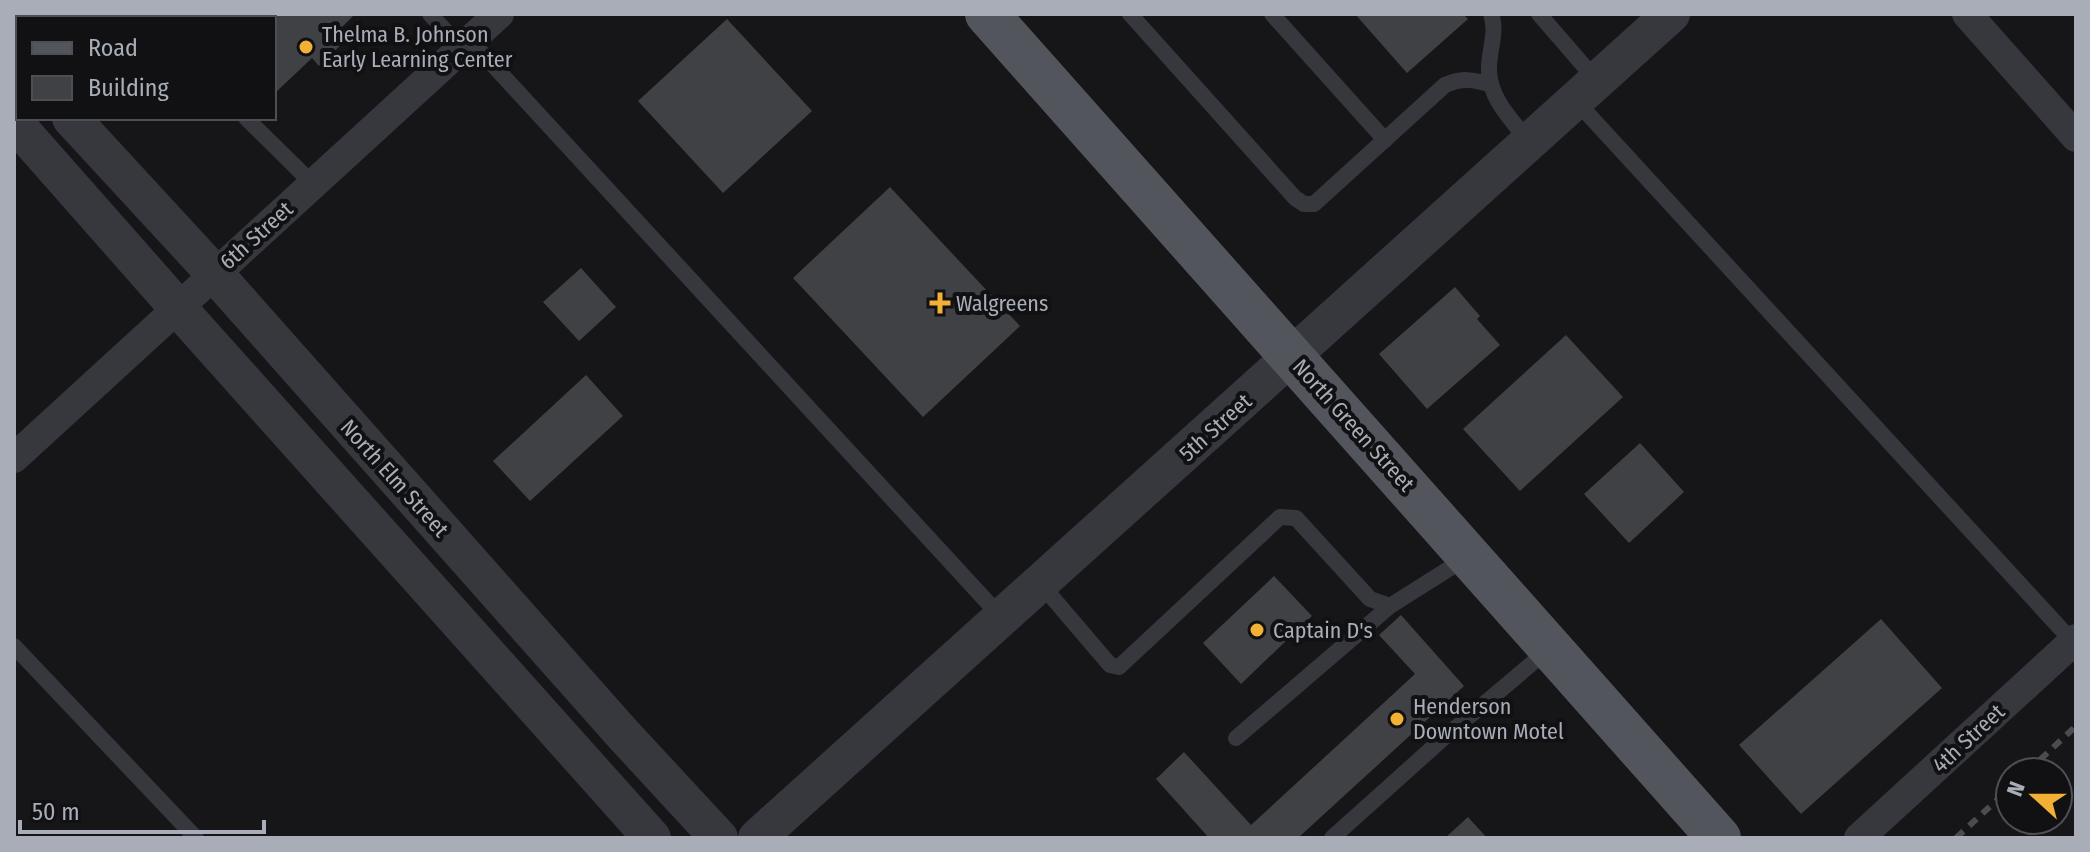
<svg xmlns="http://www.w3.org/2000/svg" width="2090" height="852" viewBox="0 0 2090 852" font-family="'Fira Sans Condensed',sans-serif">
<rect width="100%" height="100%" fill="#161618"/>
<path fill="#404145" d="M193,14H355L341,28L350,36L319,66L312,58L274,94V18H189Z
M1355,14H1463L1468,19L1407,73Z
M727,19L812,111L723,193L638,101Z
M890,187L1020,326L923,417L793,278Z
M581,268L616,307L579,341L543,302Z
M1455,287L1480,316L1477,319L1500,345L1427,409L1379,354Z
M1566,335L1623,397L1520,491L1463,429Z
M586,375L623,416L530,501L493,461Z
M1640,443L1684,492L1629,543L1584,494Z
M1274,576L1312,616L1241,684L1203,643Z
M1401,615L1464,686L1298,838H1209L1156,779L1184,752L1251,825L1415,674L1379,635Z
M1881,619L1942,688L1801,814L1739,745Z
M1468,817L1487,838H1445Z"/>
<g fill="none" stroke-linecap="round" stroke-linejoin="round">
<path stroke="#37383d" stroke-width="16" d="M141,14L145,18
M430,14L461,48
M1130,14L1295,198L1304,204H1314L1445,85C1462,78 1473,79 1491,85
M1272,14L1385,140
M1491,14C1498,32 1488,52 1489,71C1490,100 1513,121 1529,142
M1539,14L1597,81
M470,40L1002,618
M1576,101L2073,642
M246,118L312,183
M1040,583L1110,665L1119,667L1280,517L1296,518L1370,599L1390,606L1466,558
M14,646L196,838
M1236,738L1390,606
M1332,838L1439,742L1549,649"/>
<path stroke="#37383d" stroke-width="30" d="M1967,14L2076,137
M14,458L499,14
M1859,838L2076,639"/>
<path stroke="#37383d" stroke-width="38" d="M14,54L18,58
M71,118L214,273L621,732L719,838
M14,122L178,308L652,838
M757,838L1671,14"/>
<path stroke="#53555c" stroke-width="44" d="M987,14L1719,838"/>
<path stroke="#4a4c52" stroke-width="6" stroke-dasharray="10 8" stroke-linecap="butt" d="M2027,772L2076,726
M1956,838L2010,788"/>
</g>
<g fill="#f2b134" stroke="#111113" stroke-width="3">
<circle cx="306" cy="47" r="8"/>
<path d="M936 291h8v8h8v8h-8v8h-8v-8h-8v-8h8z"/>
<circle cx="1257" cy="630" r="8"/>
<circle cx="1397" cy="719" r="8"/>
</g>
<g text-anchor="middle" stroke-width="8" stroke-linejoin="round" paint-order="stroke">
<g font-size="22" fill="#a8adb8" stroke="#111113" text-anchor="start">
<text x="322" y="42">Thelma B. Johnson<tspan x="322" dy="25">Early Learning Center</tspan></text>
<text x="956" y="311">Walgreens</text>
<text x="1273" y="638">Captain D's</text>
<text x="1413" y="714">Henderson<tspan x="1413" dy="25">Downtown Motel</tspan></text>
</g>
<g font-size="22" fill="#a8adb8" stroke="#111113">
<text transform="translate(256 235) rotate(-42)" y="8">6th Street</text>
<text transform="translate(1354 425) rotate(48)" y="8">North Green Street</text>
<text transform="translate(1215 427) rotate(-42)" y="8">5th Street</text>
<text transform="translate(395 478) rotate(48)" y="8">North Elm Street</text>
<text transform="translate(1968 738) rotate(-43)" y="8">4th Street</text>
</g>
</g>
<rect width="2090" height="852" fill="none" stroke="#a8adb8" stroke-width="32"/>
<rect x="16" y="16" width="260" height="104" fill="#111113" stroke="#4d4f55" stroke-width="2"/>
<rect x="32" y="42" width="40" height="12" fill="#53555c" stroke="#4d4f55" stroke-width="2"/>
<text x="88" y="56" font-size="24" fill="#a8adb8">Road</text>
<rect x="32" y="76" width="40" height="24" fill="#404145" stroke="#4d4f55" stroke-width="2"/>
<text x="88" y="96" font-size="24" fill="#a8adb8">Building</text>
<g transform="translate(2034 796) rotate(291)"><circle r="38" fill="#111113" stroke="#4d4f55" stroke-width="2"/>
<path d="M0-6L14 30L0 20L-14 30Z" fill="#f2b134"/>
<text y="-12" font-size="22" font-weight="bold" text-anchor="middle" fill="#a8adb8">N</text>
</g>
<path d="M20 820v12h244v-12" fill="none" stroke="#a8adb8" stroke-width="4"/>
<text x="32" y="820" font-size="24" fill="#a8adb8" stroke="#111113" stroke-width="6" paint-order="stroke">50 m</text>
</svg>
